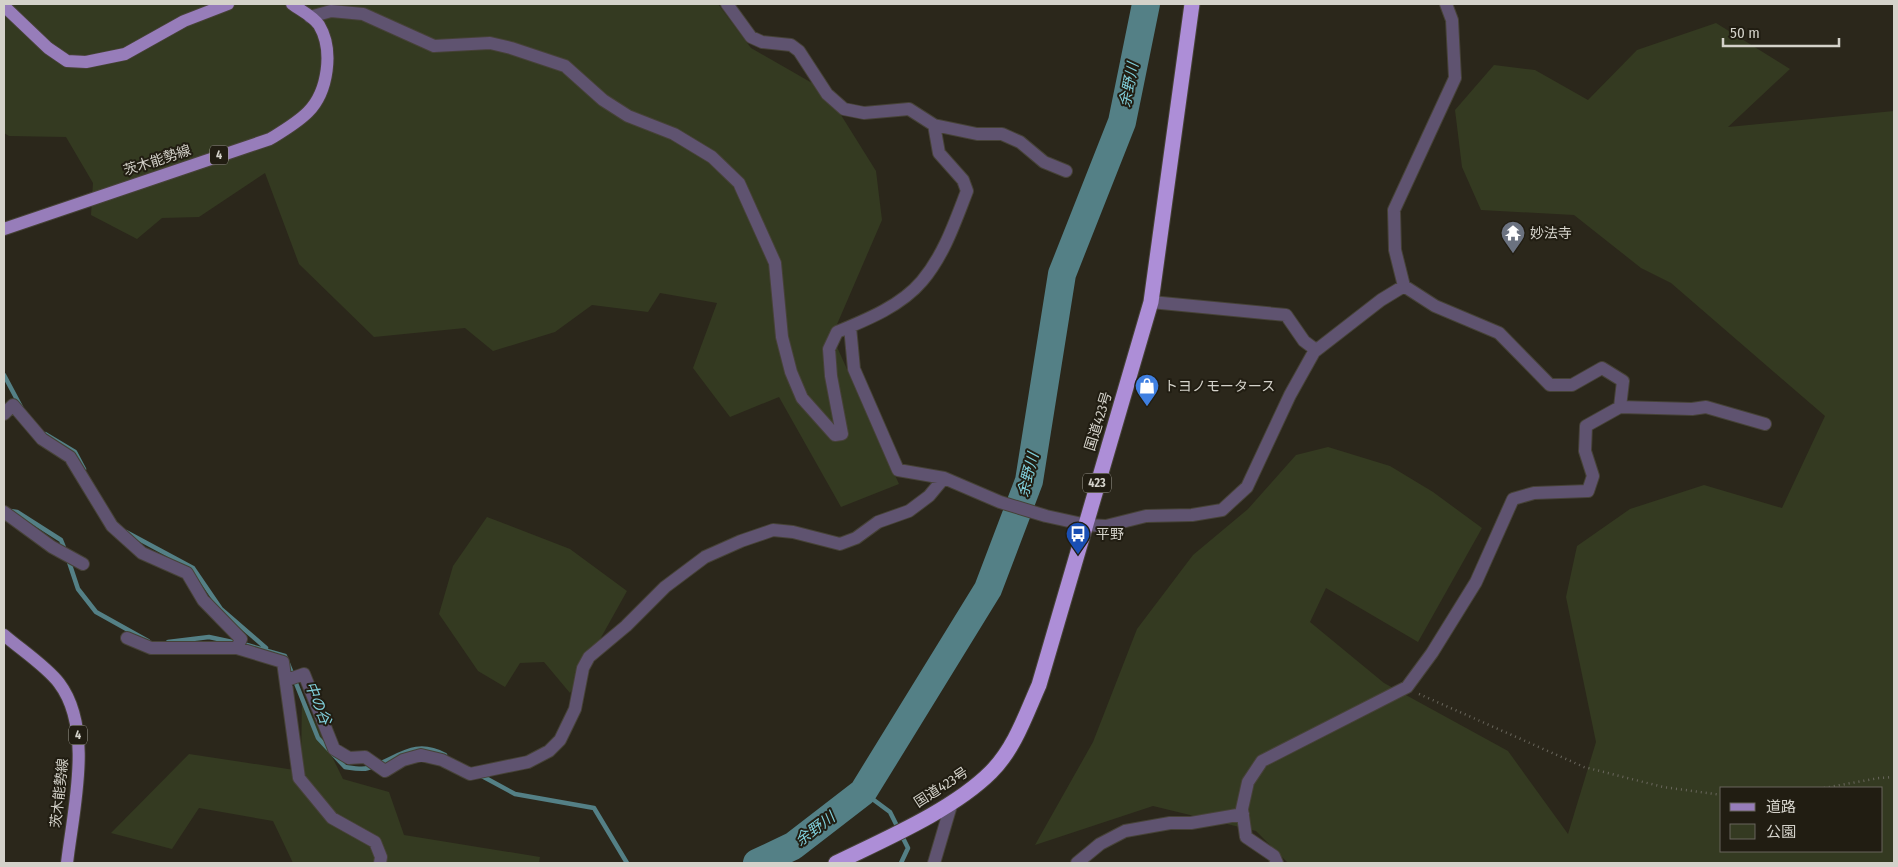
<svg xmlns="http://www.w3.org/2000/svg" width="1898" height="867" viewBox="0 0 1898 867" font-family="'Fira Sans Condensed','Noto Sans JP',sans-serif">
<rect width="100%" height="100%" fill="#2b271b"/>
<path fill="#343a21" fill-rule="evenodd" d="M4,4H718L751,48L826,91L876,171L882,220L832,336L899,484L841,507L779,397L730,417L693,368L717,303L660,293L648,312L592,305L555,332L493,351L465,328L374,337L299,264L265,173L199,217L162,218L137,239L91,215L93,183L66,137L9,136L4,133Z
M1716,23L1790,69L1728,127L1894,111V863H1288L1256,831L1153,806L1035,845L1093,742L1137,629L1193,555L1248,509L1296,455L1328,447L1390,466L1433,492L1482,528L1418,642L1326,588L1310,622L1384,683L1508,751L1568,834L1596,742L1566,597L1577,546L1630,509L1704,485L1782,508L1825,416L1671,283L1641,268L1574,215L1481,210L1462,167L1455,110L1494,65L1535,70L1588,100L1637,50ZM1722,788H1882V851H1722Z
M487,517L570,549L627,591L570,693L544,662L520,663L505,687L478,671L439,614L453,566Z
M302,695L343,779L389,792L404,835L540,857L539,863H293L273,821L199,808L172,849L111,833L189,754L301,771Z"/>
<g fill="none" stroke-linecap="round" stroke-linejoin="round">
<path stroke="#548086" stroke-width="4.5" d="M4,375L21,407
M45,434L75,452L84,469
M10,511L17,512L61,540L65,550
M126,532L193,568L221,609L266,648
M68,559L78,589L96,612L148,641
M168,642L209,637L237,643
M247,645L285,656L318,738L345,767C352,768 362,770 368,768C398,759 413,738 445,755
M480,775L515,794L594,808L627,863
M863,792L890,812L908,848L901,863"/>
<path stroke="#548086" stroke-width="28" d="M757,863L793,846L863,792L988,589L1029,481L1062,274L1122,122L1146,4"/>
<defs>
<path id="minor" d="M727,4L751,37L762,42L791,45L799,51L827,94L844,109L864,113L909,109L934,125L977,134H1002L1020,142L1044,162L1066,171
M1446,4L1452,20L1455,78L1394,210L1395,250L1404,286L1435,306L1499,333L1550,385H1572L1602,368L1623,381L1620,407
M310,17L331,11L363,14L434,46L490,43L511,48L565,66L603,100L628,116L674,134L712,157L739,183L775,263L782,337L791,372L802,398L835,435L842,434L831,376L829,349L837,332C866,320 901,306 922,281C944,255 955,222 967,191L963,180L939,153L934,125
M1151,302L1286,315L1304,341L1316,350
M850,327L854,369L898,470L944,478L1000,502L1046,516L1087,525L1106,526L1146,516L1192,515L1222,510L1247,487L1290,395L1314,352L1381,300L1404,286
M4,414L13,405L42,439L70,457L112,526L142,553L187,573L203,600L241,639L237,648
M4,512L52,547L83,564
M127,638L151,648H237L283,662L299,778L332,818L375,842L381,857L380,863
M287,680L304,674L334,749L349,758L365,757L385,771L403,760L421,755L442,760L470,774L528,762L549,751L560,740L575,709L583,668L589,657L626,626L665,587L705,557L741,541L773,530L793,532L840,544L856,538L878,522L909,511L929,496L944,478
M934,863L952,802
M1077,863L1100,844L1125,831L1170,823H1191L1243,814
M1277,863L1274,856L1246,837L1242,809L1248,782L1262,761L1407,687L1432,653L1476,582L1513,499L1534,493L1588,491L1593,476L1585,451L1586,426L1620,407L1692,409L1706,407L1765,424"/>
<path id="major" d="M4,6L48,48L67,61L86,62L125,54L184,21L228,4
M4,229L270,139C283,131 297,123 308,112C328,92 334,50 319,25C313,16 300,10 292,4
M4,635C20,649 46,666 59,683C94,729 73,810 67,863"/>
<path id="highway" d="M836,863C885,839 953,810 991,772C1015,748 1026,714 1039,685L1151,302L1192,4"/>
</defs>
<use href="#minor" stroke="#464237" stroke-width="14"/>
<use href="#major" stroke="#464237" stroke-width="14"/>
<use href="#highway" stroke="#464237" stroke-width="17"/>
<path stroke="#6a675d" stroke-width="2.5" stroke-dasharray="1 4" stroke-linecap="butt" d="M1419,694L1584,767L1663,787L1722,795
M1824,788L1879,778L1894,777"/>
<use href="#minor" stroke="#5f5370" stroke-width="12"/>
<use href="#major" stroke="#977dba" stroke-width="12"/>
<use href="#highway" stroke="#ad8ed7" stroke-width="15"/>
</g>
<defs>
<symbol id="temple-pin" viewBox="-11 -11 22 30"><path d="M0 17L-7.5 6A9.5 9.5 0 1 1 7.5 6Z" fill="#6b7280" stroke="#211d12"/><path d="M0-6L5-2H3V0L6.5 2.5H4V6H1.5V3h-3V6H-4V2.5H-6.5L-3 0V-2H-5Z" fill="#fff"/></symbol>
<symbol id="shop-pin" viewBox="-11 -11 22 30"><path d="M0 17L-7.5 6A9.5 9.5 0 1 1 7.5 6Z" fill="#3f7fe0" stroke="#211d12"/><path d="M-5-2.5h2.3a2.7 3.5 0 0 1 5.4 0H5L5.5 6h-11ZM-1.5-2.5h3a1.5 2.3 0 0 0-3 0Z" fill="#fff"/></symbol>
<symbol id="bus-pin" viewBox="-11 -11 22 30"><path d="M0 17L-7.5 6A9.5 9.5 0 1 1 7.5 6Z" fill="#1a4fb4" stroke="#211d12"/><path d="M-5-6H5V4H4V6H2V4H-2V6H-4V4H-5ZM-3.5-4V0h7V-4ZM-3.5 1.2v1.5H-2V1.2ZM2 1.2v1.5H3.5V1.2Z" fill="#fff"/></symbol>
</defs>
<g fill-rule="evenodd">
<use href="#temple-pin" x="1499" y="219" width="28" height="38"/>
<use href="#shop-pin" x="1133" y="372" width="28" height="38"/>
<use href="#bus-pin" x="1064" y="520" width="28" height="38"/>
</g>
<g text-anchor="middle" stroke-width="4" stroke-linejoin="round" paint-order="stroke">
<g fill="#211d12" stroke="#9e9c93" stroke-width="1">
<rect x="210" y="145.5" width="18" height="19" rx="4"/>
<rect x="1083" y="473.5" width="28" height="19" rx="4"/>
<rect x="69" y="725.5" width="18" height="19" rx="4"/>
</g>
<g font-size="12" font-weight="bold" fill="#d4d2ca">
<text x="219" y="159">4</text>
<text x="1097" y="487">423</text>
<text x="78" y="739">4</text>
</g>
<g font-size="14" fill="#d4d2ca" stroke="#211d12">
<text transform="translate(157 160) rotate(-18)" y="5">茨木能勢線</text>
<text transform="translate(1098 421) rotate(-73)" y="5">国道423号</text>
<text transform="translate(941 787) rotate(-33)" y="5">国道423号</text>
<text transform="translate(59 793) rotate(-84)" y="5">茨木能勢線</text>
</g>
<g font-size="14" fill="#d4d2ca" stroke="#211d12" text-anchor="start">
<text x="1530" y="238">妙法寺</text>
<text x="1164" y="391">トヨノモータース</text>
<text x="1096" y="539">平野</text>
</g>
<g font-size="15" font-style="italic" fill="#81d0dc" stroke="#211d12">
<text transform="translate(1129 85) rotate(-79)" y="5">余野川</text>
<text transform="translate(1028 475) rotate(-76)" y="5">余野川</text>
<text transform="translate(318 703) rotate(68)" y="5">中の谷</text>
<text transform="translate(815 829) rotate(-37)" y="5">余野川</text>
</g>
</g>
<rect width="1898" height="867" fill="none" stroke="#d4d2ca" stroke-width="10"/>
<rect x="1720" y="787" width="162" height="65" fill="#211d12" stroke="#69655c"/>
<rect x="1730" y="803" width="25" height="8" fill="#977dba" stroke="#69655c"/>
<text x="1766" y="812" font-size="15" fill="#d4d2ca">道路</text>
<rect x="1730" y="824" width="25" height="15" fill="#343a21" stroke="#69655c"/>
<text x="1766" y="837" font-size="15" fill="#d4d2ca">公園</text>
<path d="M1723 38v8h116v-8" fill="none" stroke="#d4d2ca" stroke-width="2.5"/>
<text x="1730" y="38" font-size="15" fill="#d4d2ca" stroke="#211d12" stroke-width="4" paint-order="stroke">50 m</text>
</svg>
